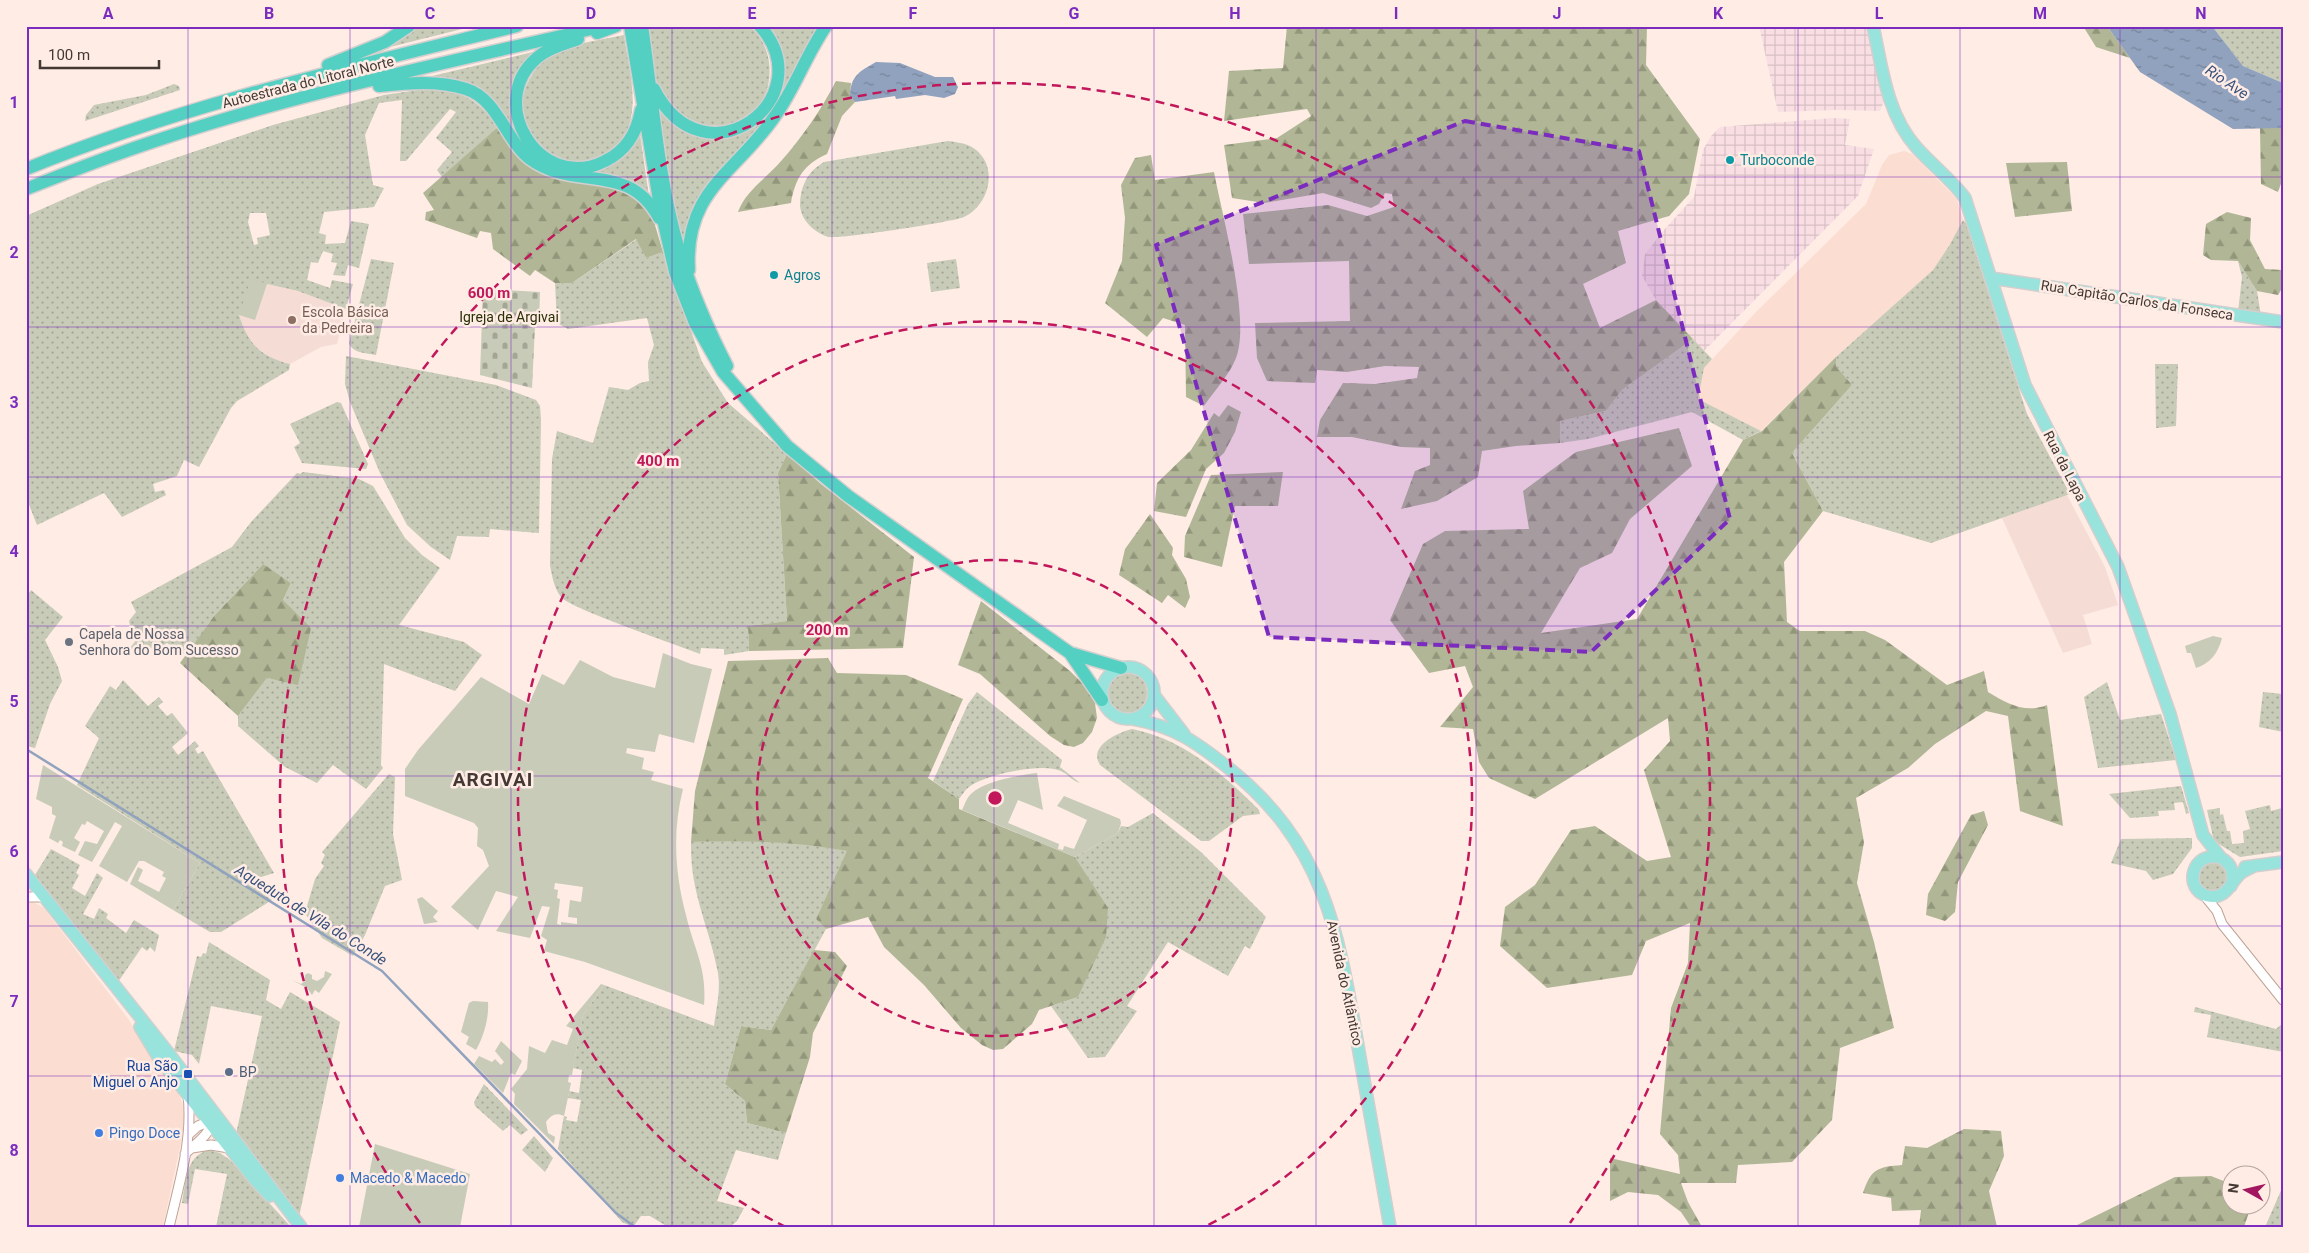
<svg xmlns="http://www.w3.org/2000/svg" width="2309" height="1253" viewBox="0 0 2309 1253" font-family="Roboto,sans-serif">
<defs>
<pattern id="industrial-grid" width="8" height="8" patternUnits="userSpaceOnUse" patternTransform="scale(1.25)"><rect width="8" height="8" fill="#f9dfe3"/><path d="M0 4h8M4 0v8" fill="none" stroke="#d7c0c3"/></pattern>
<pattern id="grass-dots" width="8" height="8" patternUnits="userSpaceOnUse" patternTransform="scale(1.25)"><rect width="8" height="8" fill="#c7cbb7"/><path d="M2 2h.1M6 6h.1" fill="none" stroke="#a3a695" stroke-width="1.8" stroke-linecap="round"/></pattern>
<pattern id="forest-firs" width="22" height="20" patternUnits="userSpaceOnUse" patternTransform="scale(1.25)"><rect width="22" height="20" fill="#b1b796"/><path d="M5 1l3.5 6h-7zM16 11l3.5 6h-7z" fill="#92967b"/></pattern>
<pattern id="cemetery-stones" width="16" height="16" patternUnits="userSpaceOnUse" patternTransform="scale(1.25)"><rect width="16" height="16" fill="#c7cbb7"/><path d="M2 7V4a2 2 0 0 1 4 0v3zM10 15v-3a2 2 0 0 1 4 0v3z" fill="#a3a695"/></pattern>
<pattern id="water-ripples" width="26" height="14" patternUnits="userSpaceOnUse" patternTransform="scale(1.25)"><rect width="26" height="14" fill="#90a2be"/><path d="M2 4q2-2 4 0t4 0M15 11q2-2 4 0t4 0" fill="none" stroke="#77859b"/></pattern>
</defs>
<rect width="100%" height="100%" fill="#feece5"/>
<path fill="#fbded1" d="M1904,151L1912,154L1957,199L1963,220L1949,246L1933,270L1836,357L1761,431L1698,399L1704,368L1756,312L1866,204L1882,165L1889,155Z
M33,902L44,908L129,1020L144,1046L180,1096L185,1113L184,1128L163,1227H26V903Z"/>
<path fill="url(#industrial-grid)" d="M1759,26H1866L1884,101L1880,111L1836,110L1778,112Z
M1833,118L1850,119L1845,145L1874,149L1858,196L1704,351L1656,300L1642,276L1645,254L1663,231L1694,197L1703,150L1711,136L1720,127Z"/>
<path fill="#f5ddd5" d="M267,284L298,291L346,309L337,344L321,347L290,364L274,360L258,349L247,337L239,315Z
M2067,495L2105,567L2118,605L2083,615L2092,644L2063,653L2002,518Z"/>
<path fill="url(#grass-dots)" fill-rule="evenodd" d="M414,26H474L386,48Z
M650,26H749C760,34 767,48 769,62C778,139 676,149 655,77C650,61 650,43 647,27Z
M764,26H819L781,101L765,125L713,178L684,258L658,108C666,116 674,125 685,130C707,142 739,138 758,121C766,114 775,91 780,80Z
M2212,26H2283V83L2243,66Z
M624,35C628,64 638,97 629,126C628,130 624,135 622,139C586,192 496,144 529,80C535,70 542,57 554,52C575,43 601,40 624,35Z
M537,51C510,77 504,101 518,137L484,95L428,77Z
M174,84L179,86L180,90L85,121L86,115L94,105L146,95Z
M425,89C465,92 472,96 499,126L442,177L437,170L452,152L436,138L456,112L450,109L406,161H400L402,100L379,103L365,135L373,185L384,188L374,207L324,212L319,233L326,235L325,244L345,243L351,221L369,224L359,268L348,265L345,276L333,275L337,263L331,262L333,254L323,251L318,263L311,262L307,280L330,288L332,280L353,284L346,309L298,291L267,284L239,315C248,344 260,356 290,364L289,370L237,401L231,408L199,467L184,460L177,476L153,484L155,492L164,490L166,495L122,517L104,493L37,525L26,497V216L98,184L273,125L384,95ZM250,213H266L270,235L257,238L258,244L254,245L248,222Z
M639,127L649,197C629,178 616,175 589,173V170Z
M948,141C955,142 963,143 970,146C1000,162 991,204 964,217C953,222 840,239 829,237C815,233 801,221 800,205C800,186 808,171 824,162Z
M1963,220L1966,223L2027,414L2070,494L1931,543L1823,511L1792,453L1852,385L1836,366V357L1933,270L1949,246Z
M637,239L646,258L663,252L702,362L728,403L787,454L778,473L787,621L748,626L749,651L724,655V649L701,648L700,654C678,645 571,609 561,597C554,588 552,576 550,565L552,459L557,431L593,443L609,387L628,390L640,383L649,381L648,362L654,345L647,318L568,329L557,323L555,283H572Z
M371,259L394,263L376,355C366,353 352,353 349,343Z
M956,259L960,288L931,292L927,263Z
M2238,261L2257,291L2261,316L2238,312L2242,277Z
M1693,339L1712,359L1704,368L1698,399L1761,431L1743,440L1692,412L1588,439L1560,443L1559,421L1606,411L1622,390Z
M346,356L496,385L536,400L540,406L541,420L539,533L490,529L489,537L457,536L450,560L431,547L407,525L380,473L350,402L345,384Z
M2155,364H2178L2176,426L2156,428Z
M337,402L341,403L368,464L366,469L302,463L294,447L300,443L290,424Z
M303,472L359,479L373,486L405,538L422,555L440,568L399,625L464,642L482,655L455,691L384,664L381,765L383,768L366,789L333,765L317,783L285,767L238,726V716L267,678L298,684L283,600L291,583L262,565L214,616L186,655L167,643L155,651L150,647L141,657L130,648L137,639L141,641L144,638L130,625L129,621L136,612L131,602L232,547L251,522L297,473L300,474Z
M31,590L63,617L45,640L58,667L62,681L50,704L35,748L26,746V597Z
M1107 693a20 20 0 1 1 40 0a20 20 0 1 1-40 0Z
M123,680L148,706L159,697L163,702L158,706L167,716L172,713L188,733L172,747L178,755L195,741L199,746L195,749L198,754L203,751L274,873L258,878L260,883L265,881L269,886L260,892L272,900L221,932H210L173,910L200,863L77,785L99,738L85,726L110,686L116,690Z
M2107,682L2120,720L2161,714L2176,760L2098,768L2084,697Z
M977,692L1062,760L1060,767L1080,783C1072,781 1068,774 1061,771C1042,762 985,775 969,787C965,790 962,795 959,799L933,781L968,704Z
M2263,692L2283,694V732L2259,727Z
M1132,729C1183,739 1223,774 1259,810L1260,814L1243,816L1209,841H1201L1100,765C1088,746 1117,733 1132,729Z
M389,774L395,777L393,834L402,880L385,886L365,935L353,956L322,938L305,913L315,879L324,866L321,863L325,855L322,852Z
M2181,786L2189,813L2186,814L2183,802L2174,803L2175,810L2158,811L2159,816L2130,818L2109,794Z
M2270,805L2271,811L2282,808L2283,851L2240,857L2214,841L2207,810L2220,808V815L2223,814L2227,831H2230L2232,844L2244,843L2243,831L2250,829L2245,811Z
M1153,813L1201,852L1266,917L1250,949L1245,946L1228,976L1168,942L1127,1006L1137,1011L1105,1057L1088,1058L1051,1006L1078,997L1107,908L1075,857L1118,833L1121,826L1128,827Z
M2192,838V848L2173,874L2153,880L2146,871L2111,863L2121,839Z
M744,840L810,844L848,851L816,919L826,929L771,1030L741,1026L725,1084L745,1101L747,1123L786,1133L778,1160L736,1150L717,1201L744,1208L737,1221L730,1227H668L650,1216H641L633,1227L622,1222L558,1149L564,1116L567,1117L566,1120L577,1122L581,1100L568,1098L569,1091L579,1093L582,1070L573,1068L583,1015L604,985L714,1026C716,1010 721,989 718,973C709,925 690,894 691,842Z
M51,849L80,865L76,873L79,875L72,888L85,896L97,873L103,878L83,914L94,919L99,908L108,914L106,918L126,933L134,920L159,935L155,952L150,947L147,951L142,947L118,982L35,875Z
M2198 877a15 15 0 1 1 30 0a15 15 0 1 1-30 0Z
M209,942L270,980L266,1000L281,1009L290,992L340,1022L299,1217L236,1134L262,1016L211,1006L199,1064L192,1055L174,1051L197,956L201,957L203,953L206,954Z
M2195,1007L2276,1029L2283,1023V1052L2207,1037L2211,1015L2194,1012Z
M484,1084L528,1130L521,1135L510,1125L503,1131L475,1106L474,1102Z
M534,1136L553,1158L545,1172L522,1150Z
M209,1150L220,1153L230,1160L291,1227H216L227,1174L195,1169L188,1204L182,1203C186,1182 185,1156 209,1150Z
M2283,1186V1227H2265Z"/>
<path fill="url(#forest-firs)" d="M1287,26H1348L1350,30L1359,26H1647L1646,65L1700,139L1689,194L1669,216L1618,231L1626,263L1583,284L1600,328L1656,300L1693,339L1622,390L1606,411L1560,421V443L1516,446L1482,451L1478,477L1437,501L1401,509L1415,471L1430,465V448L1401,447L1352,437H1317L1320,420L1343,383L1375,384L1417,378L1419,367L1385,366L1347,372L1317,370L1315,383L1267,381L1257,358L1255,323L1350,321L1349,261L1249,264L1243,214L1328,205L1367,216L1394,207L1392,194L1385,193L1379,204L1371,208L1323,193L1264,203L1232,198L1224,145L1277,138L1311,116L1307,109L1224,121L1229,71L1283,68Z
M2083,26H2107L2130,58L2096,47Z
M836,81L851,83L850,96L855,102L842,116L827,154C804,164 795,179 791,203L738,212C746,190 767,178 782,160C803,136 821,110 836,81Z
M499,126L515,150L611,184L642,201L652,215L663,252L646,258L636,239L572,283H555L535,270L530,276L493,249L491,233L480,231L477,238L425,220L426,212L434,210L423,193Z
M2260,128H2283V178L2278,192L2261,184Z
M1151,155L1155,180L1214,172C1222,214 1251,320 1236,358C1230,374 1214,391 1204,406L1186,397L1185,325L1163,318L1147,337L1105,303L1122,261L1125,218L1121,185L1135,158Z
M2067,162L2072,211L2015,217L2006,163Z
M2227,212L2251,218L2250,240L2265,269L2283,270V287L2278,295L2257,291L2238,261L2211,260L2203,255L2206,224Z
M1836,357V366L1852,385L1792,453L1823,511L1784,562L1787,622L1800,631H1865L1885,640L1947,685L1984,671L1988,692C2006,703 2025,714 2047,705L2063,826L2020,811L2008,716L1986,711L1935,744L1908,768L1856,798L1864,842L1857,883L1874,942L1894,1028L1840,1048L1832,1120L1792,1162L1738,1165L1736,1183H1681L1688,1202L1702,1227H1691L1681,1212L1658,1195L1628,1192L1610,1201V1158L1680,1174L1678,1155L1660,1134L1671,1008L1688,963L1690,923L1646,941L1632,975L1547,988L1500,946L1505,907L1535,885L1571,830L1595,826L1647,861L1671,857L1644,770L1670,741L1668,718L1535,799L1489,778L1479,762L1473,729L1440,727L1473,687L1465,666L1429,673L1390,620L1423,544L1445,531L1529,529L1523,491L1576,452L1679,428L1692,466L1630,519L1612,553L1580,568L1541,633L1637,619L1743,440L1762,431Z
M1228,405L1241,412L1235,432L1224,453L1206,469L1186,517L1154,511L1157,483L1191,450L1214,413L1219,417Z
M787,454L821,484L914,557L903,648L749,651L748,626L787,621L778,473Z
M1283,472L1278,506H1235L1222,567L1184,557L1185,536L1211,475Z
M1150,514L1173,548L1172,555L1186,579L1190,597L1185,608L1168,595L1162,603L1119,575L1125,549Z
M263,564L291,583L283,600L311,628L298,685L267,678L238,716L180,663L214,616Z
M981,601L1070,671L1087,688L1095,703L1097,718L1092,732L1083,743L1074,747L1064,745L1050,736L980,674L958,665Z
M828,658L837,673L906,675L963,699L928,778L959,799V809L1075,857L1108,908L1106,937L1078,997L1039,1010L1032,1024L1003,1049L993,1050L982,1045L961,1028L924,985L884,947L868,917L826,929L816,919L847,851C795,841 744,840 691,842L695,791L728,661Z
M1984,811L1988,825L1958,882L1955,912L1945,921L1926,915L1928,894L1971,815Z
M814,950L835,952L847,966L813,1033L810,1057L786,1133L747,1123L745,1101L725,1084L741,1026L771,1030Z
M1964,1129L2001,1131L2004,1156L1989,1191L1997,1227H1919L1921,1210L1892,1211L1891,1198L1863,1193C1871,1169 1877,1167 1902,1165L1905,1146L1927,1148Z
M2211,1176L2231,1184L2232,1206H2251L2244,1227H2073L2175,1177Z"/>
<path fill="url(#cemetery-stones)" d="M483,289L540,292L539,325L535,326L532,388L480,375Z"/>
<path fill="#c7cbb7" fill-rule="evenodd" d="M251,278L267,284L255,320L239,315Z
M2213,636L2222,638C2218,653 2211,663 2196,668L2191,653H2187L2185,646Z
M663,653L691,664L712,669L694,743L659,734L655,752L627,748L626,753L644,758L642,769L654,772L651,780L683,789C672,831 675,874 686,915C694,950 707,967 704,1005L585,962L544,951L547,940L541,936L550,907L542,906L530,938L496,931L518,897L496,891L478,930L451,907L489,866L483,850L477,846L478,828L474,823L405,796V769L418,750L481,677L529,704L542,674L564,685L580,660L613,677L655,688ZM555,883L583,887L581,902L570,900L568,917L577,918V924L561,922V925L557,924L560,899L557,898L558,890L554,889Z
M43,765L200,863L173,910L130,884L138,867L143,870L138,881L159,892L166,878L162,876L164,872L144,861H139L127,882L99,866L122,826L115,822L92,862L78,855L85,841L97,844L104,831L87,821L85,825L82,824L74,838L80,842L75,852L62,846L63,842L60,840L58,843L49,838L56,816L52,814V807L36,799Z
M1037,773L1043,810L1018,800L1008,823L1059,844L1058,849L1063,850L1064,846L1074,849L1087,820L1057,806L1064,796L1120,819L1121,823L1118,833L1075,857L962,810C965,804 967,797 972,793C985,781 1020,775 1037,773Z
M422,897L438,911L433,917L438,922L424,924L417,899Z
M325,971L332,974L319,993L315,990L312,995L307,988L292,980L301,984L305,981V975L308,973L312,975V979L317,981L324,977Z
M601,984L604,985L583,1015L572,1075H569L568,1082L571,1083L564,1116C556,1112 551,1115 546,1122L548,1133L555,1137L554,1144L514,1104L515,1094L511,1089L527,1069L529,1046L545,1053L552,1040L567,1045L573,1029L566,1026Z
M473,1001L488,1002C489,1018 484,1036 476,1050L466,1044L469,1037L461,1032L469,1003Z
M501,1041L522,1061L515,1075L511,1073L503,1093L474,1064L479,1056L492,1062L495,1059L501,1065L504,1062L495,1051Z
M375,1144L470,1174L460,1227H359Z"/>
<path fill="url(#water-ripples)" d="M2107,26H2212L2243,66L2283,83V128L2233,129L2140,72Z
M876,62L900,63L935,77H953L958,87L955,94L944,98L925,95L896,99L895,96L855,102L850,96C851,75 859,72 876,62Z"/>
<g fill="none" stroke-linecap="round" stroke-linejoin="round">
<path stroke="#90a2be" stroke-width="2.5" d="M26,749L382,971L616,1213L635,1227"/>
<defs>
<path id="minor" d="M2204,895L2217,911L2222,924L2283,1000
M26,897H45
M188,1135L198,1126L211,1121L214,1122
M192,1148L211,1145L229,1148
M185,1154C194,1145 212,1133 212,1120
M169,1227C179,1184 193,1140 188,1095"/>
<path id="major" d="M1873,26C1882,68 1887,115 1917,148C1933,166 1951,179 1965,198L2025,385L2118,567L2170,714L2203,835L2221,858
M1991,278L2283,322
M1102 693a26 26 0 1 1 52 0a26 26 0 1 1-52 0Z
M1154,695L1184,734
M1133,719C1173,726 1196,742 1226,766C1326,844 1339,935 1359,1052C1369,1110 1379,1168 1390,1227
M2245,867L2283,862
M26,874L167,1051L301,1227
M2231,886C2235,874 2232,864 2221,858C2192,849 2182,890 2208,896C2227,900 2230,882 2241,873C2244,871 2248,869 2252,867
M140,1027L158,1057L255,1180L270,1196"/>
<path id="highway" d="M630,26L660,206L675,272L695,323L723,372L787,446L848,496L1070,653L1121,668
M642,26C653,100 658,179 679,250C691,290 708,329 727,366
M597,33L616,26
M578,39C567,43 552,47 542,54C481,97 538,195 605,161C626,151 637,132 641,110
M328,65L385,42L409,26
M379,86C408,83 438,80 466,89C498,99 506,141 530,159C575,192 628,160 659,218
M654,89C705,188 824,98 760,26
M26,169C185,104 351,67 517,26
M26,189C71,171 115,154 161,139C305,91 456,61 604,26
M689,270C684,190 736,173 775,116C795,88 806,55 826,26
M1070,653L1102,700"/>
</defs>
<use href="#minor" stroke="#bfa498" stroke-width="11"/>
<use href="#major" stroke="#d2cfce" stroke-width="14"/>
<use href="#highway" stroke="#d2cfce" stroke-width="15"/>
<use href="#minor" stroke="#fff" stroke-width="9"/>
<use href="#major" stroke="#98e3db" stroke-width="11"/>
<use href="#highway" stroke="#54d0c3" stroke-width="12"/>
</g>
<path fill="#7b2cbf" fill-opacity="0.2" stroke="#7b2cbf" stroke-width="4" stroke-dasharray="10 6" stroke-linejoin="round" d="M1465,121L1639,151L1730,519L1591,652L1269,637L1156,245Z"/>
<path fill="none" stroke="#7b2cbf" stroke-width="1" stroke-opacity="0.55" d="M188,26V1227M350,26V1227M511,26V1227M672,26V1227M832,26V1227M994,26V1227M1154,26V1227M1316,26V1227M1476,26V1227M1638,26V1227M1798,26V1227M1960,26V1227M2120,26V1227M26,177H2283M26,327H2283M26,477H2283M26,626H2283M26,776H2283M26,926H2283M26,1076H2283"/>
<g fill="none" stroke="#c2185b" stroke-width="2.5" stroke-dasharray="9 6">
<circle cx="995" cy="798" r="238"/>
<path d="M786 1227A477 477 0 1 1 1204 1227"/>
<path d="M420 1223A715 715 0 1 1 1570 1223"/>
</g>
<g fill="#0f9aa8" stroke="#feece5" stroke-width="2">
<circle cx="1730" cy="160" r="5"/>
<circle cx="774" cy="275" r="5"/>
</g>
<circle fill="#8d6e63" stroke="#feece5" stroke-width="2" cx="292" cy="320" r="5"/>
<circle fill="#6b7280" stroke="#feece5" stroke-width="2" cx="69" cy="642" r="5"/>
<circle fill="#5c6f8a" stroke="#feece5" stroke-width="2" cx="229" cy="1072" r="5"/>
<rect fill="#1a4fb4" stroke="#feece5" stroke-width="2" x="183" y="1069" width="10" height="10" rx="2.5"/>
<g fill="#3f7fe0" stroke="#feece5" stroke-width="2">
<circle cx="99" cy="1133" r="5"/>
<circle cx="340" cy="1178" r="5"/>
</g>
<g text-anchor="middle" stroke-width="5" stroke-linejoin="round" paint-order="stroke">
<g font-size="14" fill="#433833" stroke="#feece5">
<text transform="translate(308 82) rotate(-14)" y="5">Autoestrada do Litoral Norte</text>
<text transform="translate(2137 300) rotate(9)" y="5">Rua Capitão Carlos da Fonseca</text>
<text transform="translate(2065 466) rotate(63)" y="5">Rua da Lapa</text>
<text transform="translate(1345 983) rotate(78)" y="5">Avenida do Atlântico</text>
</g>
<g font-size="14" fill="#0d838f" stroke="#feece5" text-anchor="start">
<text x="1740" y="165">Turboconde</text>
<text x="784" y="280">Agros</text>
</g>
<g font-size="14" fill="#785e54" stroke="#feece5" text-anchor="start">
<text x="302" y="317">Escola Básica<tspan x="302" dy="16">da Pedreira</tspan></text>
</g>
<g font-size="14" fill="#2b3006" stroke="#feece5">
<text x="509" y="322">Igreja de Argivai</text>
</g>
<g font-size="14" fill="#5b616d" stroke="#feece5" text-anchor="start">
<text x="79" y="639">Capela de Nossa<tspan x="79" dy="16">Senhora do Bom Sucesso</tspan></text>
</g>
<g font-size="14" fill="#164399" stroke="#feece5" text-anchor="end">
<text x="178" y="1071">Rua São<tspan x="178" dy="16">Miguel o Anjo</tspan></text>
</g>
<g font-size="14" fill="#4e5e75" stroke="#feece5" text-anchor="start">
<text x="239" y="1077">BP</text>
</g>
<g font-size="14" fill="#366cbe" stroke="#feece5" text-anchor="start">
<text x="109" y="1138">Pingo Doce</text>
<text x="350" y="1183">Macedo &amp; Macedo</text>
</g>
<g font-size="15" font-style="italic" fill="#38517b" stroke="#feece5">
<text transform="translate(2227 82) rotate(34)" y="5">Rio Ave</text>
<text transform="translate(311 915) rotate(32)" y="5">Aqueduto de Vila do Conde</text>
</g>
<g font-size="19" font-weight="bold" letter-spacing="1" fill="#433833" stroke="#feece5">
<text x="493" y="786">ARGIVAI</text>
</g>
</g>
<circle cx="995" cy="798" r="8" fill="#c2185b" stroke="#feece5" stroke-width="2.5"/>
<g font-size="15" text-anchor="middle" font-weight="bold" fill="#c2185b" stroke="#feece5" stroke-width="5" stroke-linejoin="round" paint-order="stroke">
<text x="489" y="298">600 m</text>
<text x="658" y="466">400 m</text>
<text x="827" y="635">200 m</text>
</g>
<rect width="2309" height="1253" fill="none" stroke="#feece5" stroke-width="55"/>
<g transform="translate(2246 1190) rotate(278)"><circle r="24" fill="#feece5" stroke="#b3a49e"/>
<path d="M0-4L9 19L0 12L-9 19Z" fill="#a2175f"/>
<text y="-8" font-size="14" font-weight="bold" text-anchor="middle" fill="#433833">N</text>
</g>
<path d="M40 60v8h119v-8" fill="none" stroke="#433833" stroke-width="2.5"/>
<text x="48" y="60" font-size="15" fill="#433833" stroke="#feece5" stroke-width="4" paint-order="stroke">100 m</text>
<rect x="28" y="28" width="2254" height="1198" fill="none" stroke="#7b2cbf" stroke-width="2"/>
<g font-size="16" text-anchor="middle" font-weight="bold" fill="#7b2cbf">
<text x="108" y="19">A</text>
<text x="269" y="19">B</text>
<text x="430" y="19">C</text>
<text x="591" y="19">D</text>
<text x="752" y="19">E</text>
<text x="913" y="19">F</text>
<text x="1074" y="19">G</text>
<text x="1235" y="19">H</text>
<text x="1396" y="19">I</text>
<text x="1557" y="19">J</text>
<text x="1718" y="19">K</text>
<text x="1879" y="19">L</text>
<text x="2040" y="19">M</text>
<text x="2201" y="19">N</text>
<text x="14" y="108">1</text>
<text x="14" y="258">2</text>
<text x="14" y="408">3</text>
<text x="14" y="557">4</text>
<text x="14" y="707">5</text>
<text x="14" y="857">6</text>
<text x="14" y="1007">7</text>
<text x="14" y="1156">8</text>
</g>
</svg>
